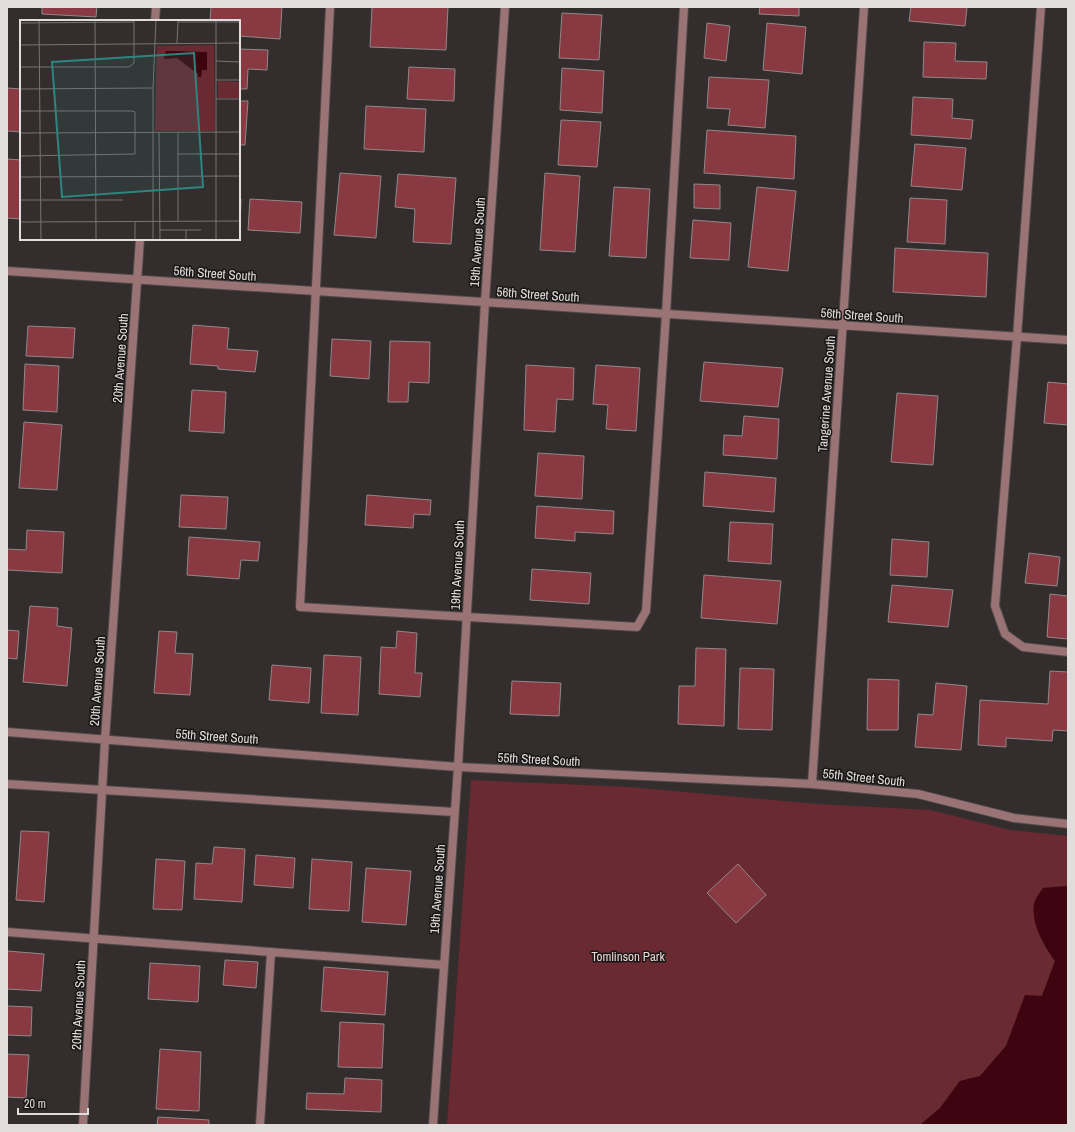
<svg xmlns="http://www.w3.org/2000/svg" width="1075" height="1132" viewBox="0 0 1075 1132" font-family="'Archivo Narrow',sans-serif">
<rect width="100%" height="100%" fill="#332d2d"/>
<path fill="#692a31" d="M471,780L630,787L817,804L931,810L1010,830L1068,836V886L1043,888V943L1055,961L1042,996H1025L1006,1046L980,1076L960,1081L940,1108L920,1125H447Z"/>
<path fill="#3e0410" d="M1068,886V1125H920L940,1108L960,1081L980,1076L1006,1046L1025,995L1042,996L1055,961C1044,945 1031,925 1034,904C1035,899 1040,892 1043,888Z"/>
<path fill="#893942" stroke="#908888" d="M42,7H97L96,17L42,14Z
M211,7H282L280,39L239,36V21H210Z
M372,7H448L446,50L370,47Z
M760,7H799V16L759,14Z
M911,7H967L965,26L909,21Z
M562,13L602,15L599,60L559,58Z
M707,23L730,26L726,61L704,58Z
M767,23L806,27L802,74L763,70Z
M924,42L956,43L955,61L987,62L986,79L923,77Z
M239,49L268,50L267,70L248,69L247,89H239Z
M409,67L455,69L454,101L407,99Z
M562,68L604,71L602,113L560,110Z
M709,77L769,80L765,128L728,125L730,109L707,108Z
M7,88L21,89V132L7,131Z
M913,97L953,99L952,118L973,120L971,139L911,135Z
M239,101H248L245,145H239Z
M366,106L426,109L424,152L364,149Z
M561,120L601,122L597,167L558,165Z
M707,130L796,136L794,179L704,173Z
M915,144L966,148L962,190L911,186Z
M7,159L21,160V219L7,218Z
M340,173L381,176L376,238L334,235Z
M545,173L580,176L575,252L540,250Z
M398,174L456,178L451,244L413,242L415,209L395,207Z
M694,184L720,185V209L694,208Z
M614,187L650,189L646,258L609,256Z
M757,187L796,191L788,271L748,267Z
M910,198L947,200L945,244L907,242Z
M239,199H241L240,229H239Z
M250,199L302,202L300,233L248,230Z
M693,220L731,223L729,260L690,258Z
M895,248L988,253L986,297L893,292Z
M193,325L229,328L227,349L258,351L255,372L218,369V366L190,364Z
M28,326L75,328L73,358L26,356Z
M332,339L371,341L369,379L330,376Z
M390,341L430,342L429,383L409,382L408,402H388Z
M704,362L783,368L778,407L700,401Z
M25,364L59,366L57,412L23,410Z
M526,365L574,368L573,400L557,399L555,432L524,430Z
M596,365L640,368L636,431L606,429L608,405L593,404Z
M1048,382L1068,384V425L1044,423Z
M192,390L226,392L224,433L189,431Z
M897,393L938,396L933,465L891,462Z
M744,416L779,419L777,459L723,455L724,435L742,436Z
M24,422L62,425L57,490L19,488Z
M538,453L584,456L582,499L535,496Z
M705,472L776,478L774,512L703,506Z
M181,495L228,497L226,529L179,527Z
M367,495L431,500L430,515L414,514L413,528L365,525Z
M537,506L614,511L613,534L575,532V541L535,538Z
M730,522L773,524L771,564L728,561Z
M27,530L64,532L62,573L7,570V549L26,550Z
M189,537L260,542L258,561L241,560L239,579L187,575Z
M892,539L929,542L927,577L890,575Z
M1029,553L1060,557L1057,586L1025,583Z
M532,569L591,573L589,604L530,600Z
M704,575L781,581L777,624L701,618Z
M892,585L953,590L948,627L888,622Z
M1050,594L1068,596V639L1047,637Z
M30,606L58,608L57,626L72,628L67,686L23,682Z
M7,630L19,631L17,659L7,658Z
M159,631L177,632L175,653L193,654L190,695L154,693Z
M397,631L417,633L415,673H422L420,697L379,694L381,647L396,648Z
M696,648L726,649L724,726L678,724L679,686H695Z
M324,655L361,657L358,715L321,713Z
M272,665L311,668L309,703L269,700Z
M740,668L774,669L772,730L738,729Z
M1050,671L1068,672V731L1053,730L1052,741L1006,738V747L978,745L980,700L1048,704Z
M868,679L899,680L898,730H867Z
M512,681L561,683L559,716L510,714Z
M936,683L967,686L961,750L915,747L918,714L933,715Z
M21,831L49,832L44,902L16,900Z
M214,847L245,849L242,902L194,899L196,863L212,864Z
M256,855L295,858L293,888L254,885Z
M156,859L185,861L182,910L153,909Z
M312,859L352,862L349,911L309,909Z
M738,864L766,895L736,923L707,893Z
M366,868L411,871L406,925L362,922Z
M7,951L44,954L41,991L7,989Z
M225,960L258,962L256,988L223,985Z
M150,963L200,966L198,1002L148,999Z
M324,967L388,972L385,1015L321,1011Z
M7,1006L32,1007L31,1036L7,1035Z
M340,1022L384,1024L382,1068L338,1067Z
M160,1049L201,1052L199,1111L156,1109Z
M7,1054L29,1055L26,1098L7,1097Z
M345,1078L382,1080L381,1112L306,1109L307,1093L344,1094Z
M158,1117L209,1120V1125H157Z"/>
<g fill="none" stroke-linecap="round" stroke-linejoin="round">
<defs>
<path id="lane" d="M330,7L300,607L637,627L646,611L666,314L684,7
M1041,7L1017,337L995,606L1005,634L1023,647L1068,652
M7,932L444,965
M260,1125L271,952"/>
<path id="street" d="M155,21L156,7
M7,271L1068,340
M7,732L458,767L812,784L918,794L1014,818L1068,824
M7,784L454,812
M812,784L864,7
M83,1125L105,740L140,239
M433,1125L458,767L485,302L505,7"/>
</defs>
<use href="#lane" stroke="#4f4949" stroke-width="10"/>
<use href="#street" stroke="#4f4949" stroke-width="10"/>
<use href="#lane" stroke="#9a7374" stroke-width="8"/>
<use href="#street" stroke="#9a7374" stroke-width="8"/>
</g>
<g text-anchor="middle" stroke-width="3" stroke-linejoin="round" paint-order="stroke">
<g font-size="13" fill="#e1dddd" stroke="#191616">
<text transform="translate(477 242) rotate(-86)" y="5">19th Avenue South</text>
<text transform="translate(215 273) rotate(4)" y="5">56th Street South</text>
<text transform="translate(538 294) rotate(4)" y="5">56th Street South</text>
<text transform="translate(862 315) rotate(4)" y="5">56th Street South</text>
<text transform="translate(120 358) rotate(-86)" y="5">20th Avenue South</text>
<text transform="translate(826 394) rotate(-86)" y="5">Tangerine Avenue South</text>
<text transform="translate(457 565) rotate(-87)" y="5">19th Avenue South</text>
<text transform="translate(97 681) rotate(-86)" y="5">20th Avenue South</text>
<text transform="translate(217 736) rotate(4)" y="5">55th Street South</text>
<text transform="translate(539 759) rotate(3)" y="5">55th Street South</text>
<text transform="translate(864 777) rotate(6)" y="5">55th Street South</text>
<text transform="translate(437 889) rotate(-86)" y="5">19th Avenue South</text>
<text transform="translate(78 1005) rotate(-87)" y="5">20th Avenue South</text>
</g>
<g font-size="13" fill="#efd6d6" stroke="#191616">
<text x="628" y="961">Tomlinson Park</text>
</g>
</g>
<g transform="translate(20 20)">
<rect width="220" height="220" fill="#332d2d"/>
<path d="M194,25L195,111H135L137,26ZM151,31H164L182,50L180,55L157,38L143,39ZM198,61L220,62V78H198Z" fill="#692a31" fill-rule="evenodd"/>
<path d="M146,31L187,32V50H182L181,57H178V54L157,38L144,39Z" fill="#3e0410"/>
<path fill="none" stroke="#797373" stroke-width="1" d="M19,0L21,220M75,0L76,220M196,0V220M158,2H220M0,3L114,2M157,24L158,1M0,25L220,23M196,41L220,42M0,47H109L114,43V0M196,60H220M0,69L133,68M196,79H220M0,91H112L115,92V134L0,136M0,113L220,112M139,113L140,220M158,134H220M0,157L220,156M0,180H103M158,201V113M0,202L220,201M115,202V220M140,210H166V220M166,210H181M133,220V68L136,0"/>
<path fill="#2e857f" fill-opacity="0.15" stroke="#2e857f" stroke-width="2" d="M174,33L183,167L42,177L32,42Z"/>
<rect width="220" height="220" fill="none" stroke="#e1dddd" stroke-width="2"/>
</g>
<rect width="1075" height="1132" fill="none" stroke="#e1dddd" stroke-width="16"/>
<path d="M18 1108v6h70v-6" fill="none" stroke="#e1dddd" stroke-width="2"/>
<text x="24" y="1108" font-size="12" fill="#e1dddd" stroke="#191616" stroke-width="3" paint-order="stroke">20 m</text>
</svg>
